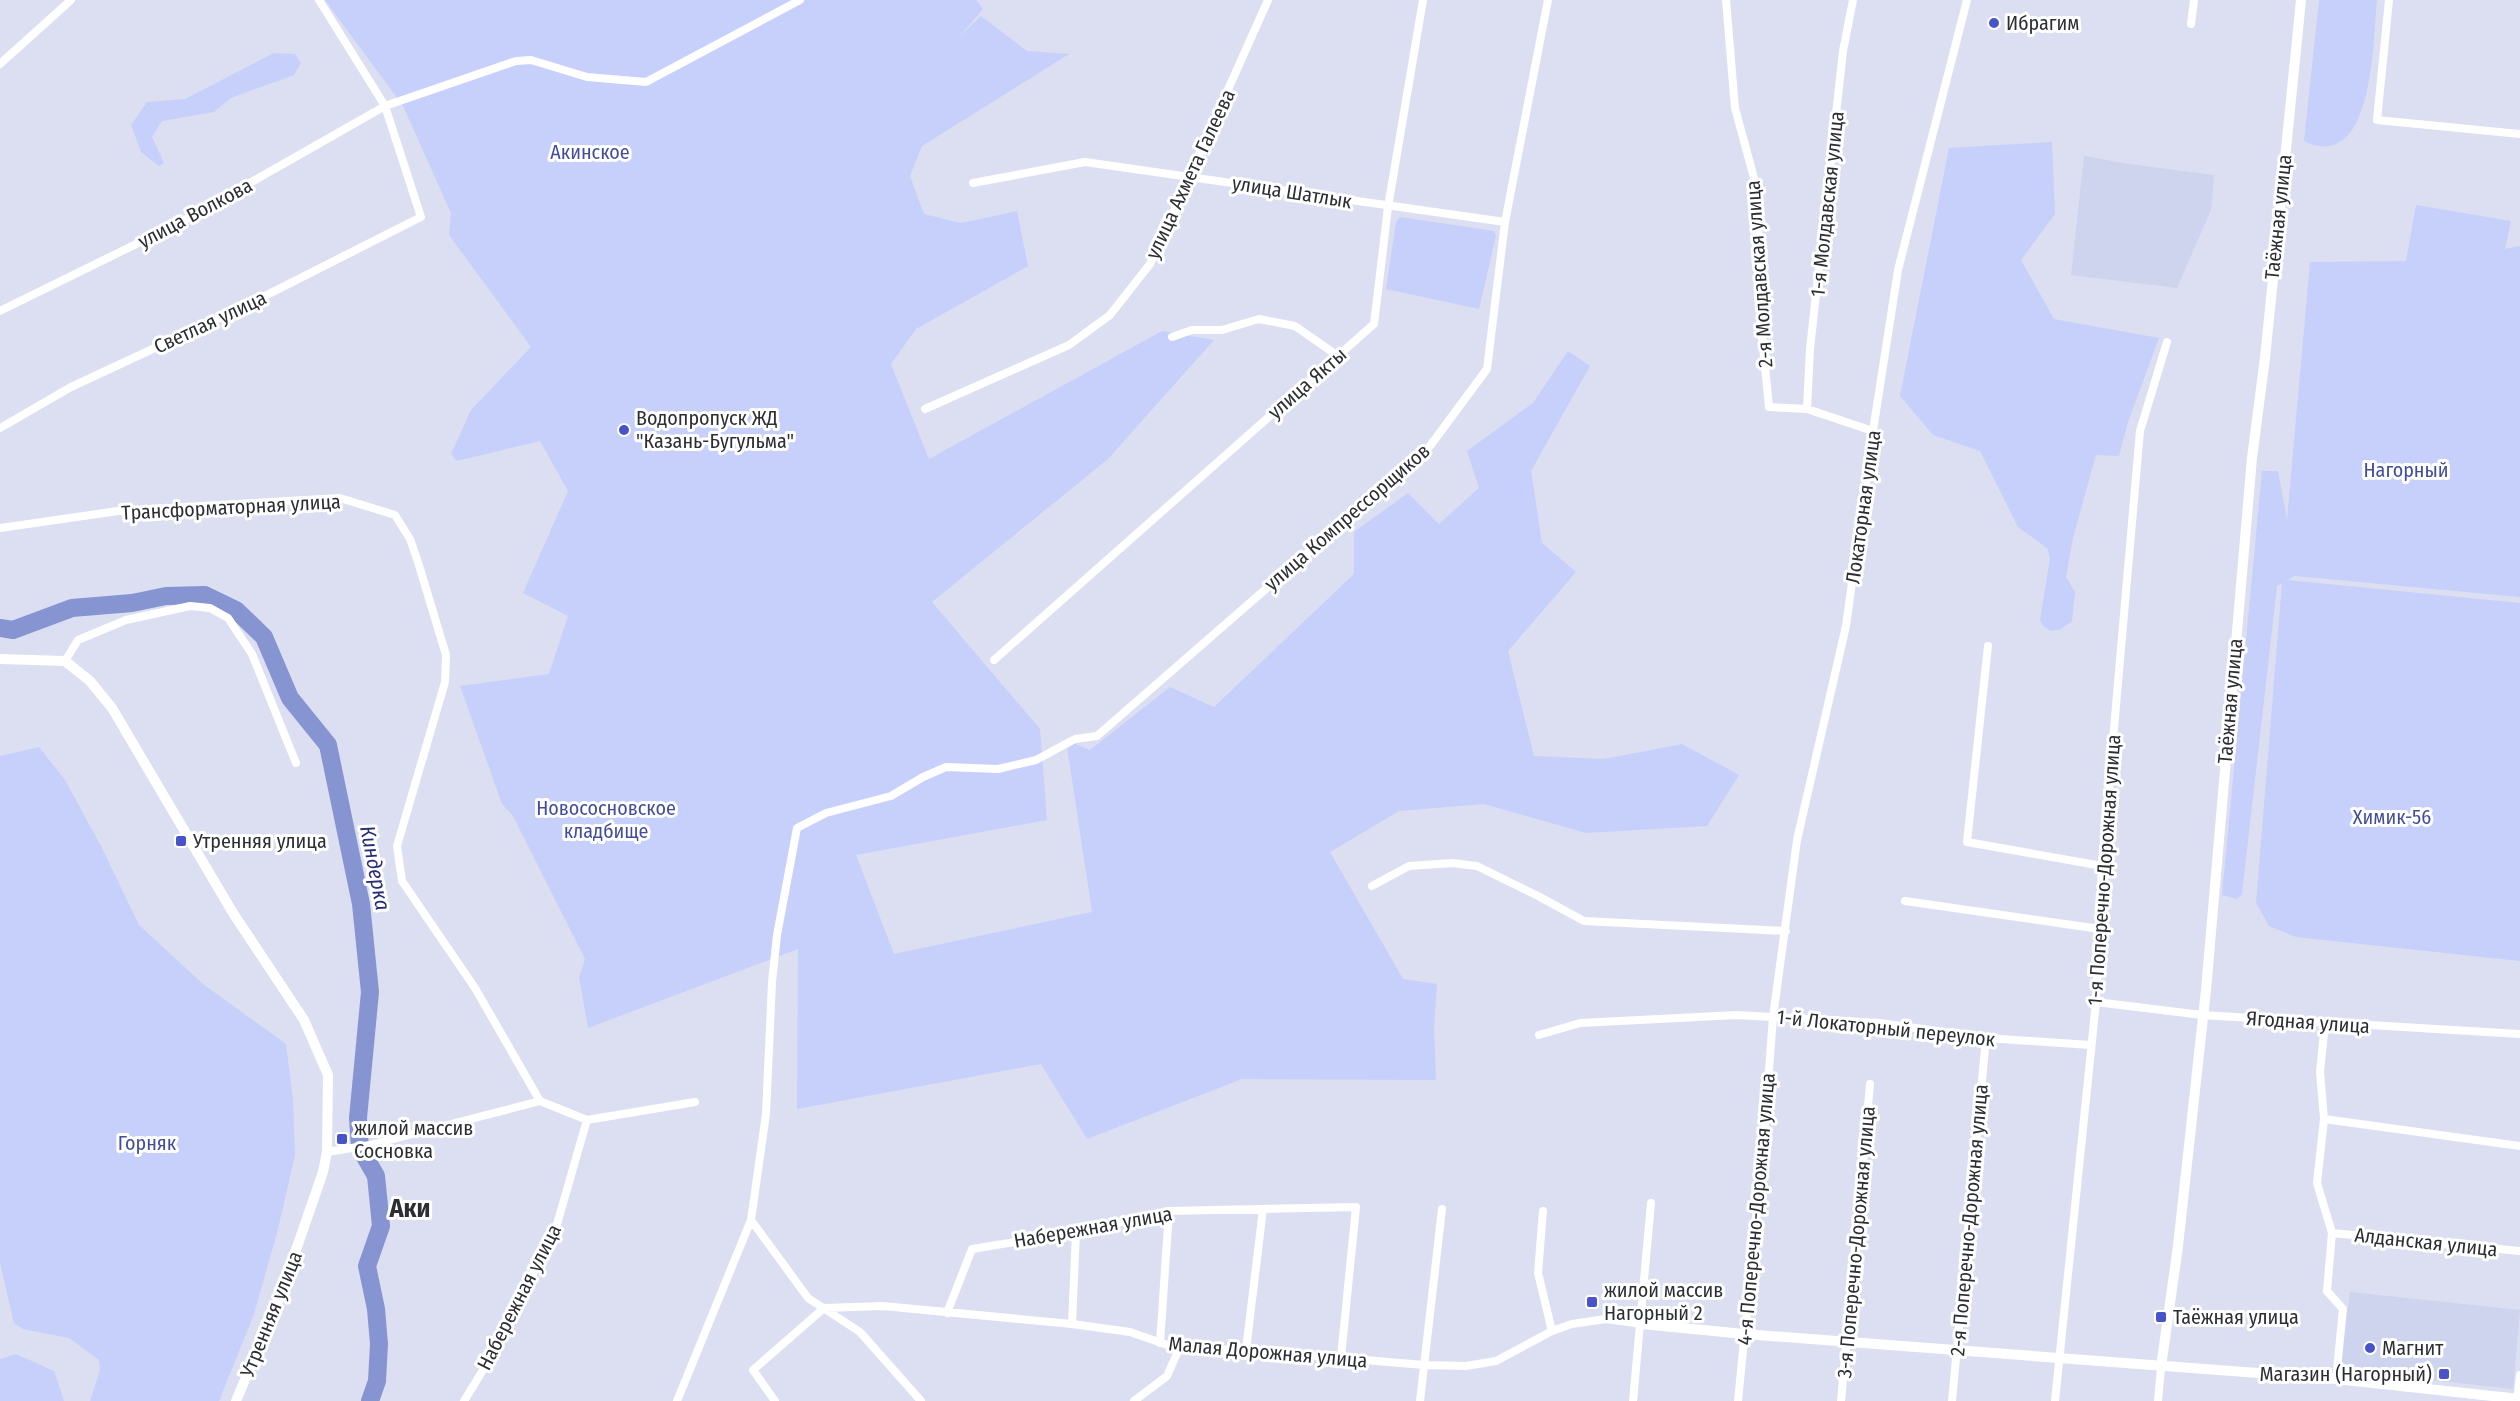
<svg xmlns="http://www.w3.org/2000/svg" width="2520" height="1401" viewBox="0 0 2520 1401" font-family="'Fira Sans Condensed',sans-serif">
<rect width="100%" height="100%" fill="#dbdff1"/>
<path fill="#ced4ed" d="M2084,156L2129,164L2214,175L2211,210L2177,288L2071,275Z
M2350,1292L2520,1310L2513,1389L2333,1369L2340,1307L2348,1308Z"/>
<path fill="#c6d0fb" d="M325,0H976L983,9L959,37L981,16L1027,51L1069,54L922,146L910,176L924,214L961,223L1017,211L1028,266L916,329L891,364L929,459L1162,331L1214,340L1108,459L932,602L1040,729L1047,820L856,855L894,954L1092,912L1066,740L1090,750L1170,687L1214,707L1354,574V532L1408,493L1439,524L1479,488L1467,451L1533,403L1568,351L1590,366L1531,471L1542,543L1576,572L1508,651L1534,756L1604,759L1682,744L1739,775L1707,826L1586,833L1484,804L1399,811L1330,852L1403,979L1437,984L1434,1026L1436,1080L1242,1079L1087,1139L1041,1064L797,1109L798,949L588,1028L579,977L585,959L513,816L502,804L460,686L549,674L568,616L523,593L568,491L540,441L457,461L451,454L471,410L531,347L449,235L451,213L403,106Z
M2319,0H2377C2373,39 2374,175 2304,141Z
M274,53L295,54L301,63L294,75L231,98L214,112L162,121L152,137L164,163L159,166L141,152L131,125L147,102L185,99Z
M2052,142L2055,214L2021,260L2054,319L2159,338L2128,422L2119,456L2096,455L2073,538L2066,577L2075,592L2072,621L2061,629L2050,631L2043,626L2040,620L2050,558L2047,548L2018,527L1980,451L1933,435L1900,396L1949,148Z
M2416,205L2511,221L2505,249L2520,246V597L2295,576L2287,580L2520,603V961L2296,937L2269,926L2256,903L2282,583L2277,586L2242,894L2237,899L2222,895L2262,471H2278L2287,520L2310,262L2406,261Z
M1400,217L1494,231L1496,236L1479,309L1386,289L1396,222Z
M39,747L65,780L102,848L139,925L203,984L286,1044L293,1100L295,1155L277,1233L254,1314L219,1401H90L100,1370L99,1360L69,1338L23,1329L14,1323L0,1263V756Z
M16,1354L54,1371L64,1401H0V1359Z"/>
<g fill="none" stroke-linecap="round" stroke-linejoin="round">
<path stroke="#8694d1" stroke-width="18" d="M0,628L13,630L72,608L132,603L166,596L205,595L236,610L264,637L290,698L328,745L361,904L370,992L358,1118L360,1148L376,1176L381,1226L367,1266L376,1309L379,1344L377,1381L370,1401"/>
<path stroke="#fff" stroke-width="8" d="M1726,0L1735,108L1757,189L1761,326L1769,407L1807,409L1873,431
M2389,0L2377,120L2520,134
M2191,24L2194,0
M0,64L71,0
M973,183L1085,162L1505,222
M0,311L183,221L385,106L516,61L531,60L587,77L646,82L800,0
M1172,337L1192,330H1222L1259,319L1295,326L1338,356
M925,409L1069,345L1110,315L1150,264L1268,0
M1807,409L1810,349L1843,51L1853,0
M0,428L71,387L243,307L421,217L385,106L319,0
M0,528L118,511L340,498L395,515L410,539L418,562L446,655L445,682L397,846L402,881L475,988L540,1101
M1988,646L1967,842L2102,866
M994,660L1374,324L1388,207L1423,0
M65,661L78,640L126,620L190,606L210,608L228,618L252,654L296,763
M1372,886L1409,866L1452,863L1477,866L1538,896L1584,921L1786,931
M1905,901L2100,929
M2096,1002L2202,1015L2520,1034
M2325,1023L2320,1072L2324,1119L2317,1183L2332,1233L2327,1291L2343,1309L2336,1379
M1539,1035L1580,1023L1737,1015L1880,1023L1986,1038L2090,1045
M2324,1119L2520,1146
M327,1152L370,1145L540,1101L587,1120L695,1102
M1543,1211L1538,1273L1552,1331
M751,1220L808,1298L860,1332L921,1401
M2332,1233L2520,1251
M824,1308L883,1306L1072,1324L1130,1332L1179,1349L1246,1350L1424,1365L1466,1366L1496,1361L1552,1331L1572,1324L1606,1319L1642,1324
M947,1313L972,1249L1076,1232L1169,1211L1356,1207L1341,1357
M1072,1324L1076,1232
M1160,1343L1169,1211
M1246,1350L1263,1209
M464,1401L483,1370L555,1231L587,1120
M677,1401L751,1220L766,1114L772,982L777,935L797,828L826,813L891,796L923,777L946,767L998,769L1036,760L1075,739L1097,736L1430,446L1487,369L1505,222L1548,0
M775,1401L753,1370L824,1308
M1134,1401L1167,1376L1179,1349
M1420,1401L1442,1209
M1633,1401L1651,1203
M1738,1401L1762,1161L1773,1017L1797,840L1846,626L1873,431L1898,270L1967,0
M1841,1401L1870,1084
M1952,1401L1986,1038
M2055,1401L2096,1002L2102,866L2140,431L2167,342
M2158,1401L2161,1367
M2517,1401L2520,1375"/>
<path stroke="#fff" stroke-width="10" d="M0,659L65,661L90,681L112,708L233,913L304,1020L328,1075L327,1152L323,1172L279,1299L236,1401
M1642,1324L1744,1334L2336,1379L2520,1399
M2161,1367L2178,1246L2206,990L2252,458L2265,358L2301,0"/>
</g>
<g fill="#4953c9" stroke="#fff" stroke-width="2">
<circle cx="1994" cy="23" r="6"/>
<circle cx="624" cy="430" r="6"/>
<rect x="175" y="835" width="12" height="12" rx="3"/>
<rect x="336" y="1133" width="12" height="12" rx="3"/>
<rect x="1586" y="1296" width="12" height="12" rx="3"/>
<rect x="2155" y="1311" width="12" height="12" rx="3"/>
<circle cx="2370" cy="1348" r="6"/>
<rect x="2438" y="1368" width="12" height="12" rx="3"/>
</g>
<g text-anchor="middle" stroke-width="6" stroke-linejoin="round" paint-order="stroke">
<g font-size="20" fill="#2c2e34" stroke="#fff" text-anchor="start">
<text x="2006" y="30">Ибрагим</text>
<text x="636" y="425">Водопропуск ЖД<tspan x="636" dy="23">"Казань-Бугульма"</tspan></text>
<text x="193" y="848">Утренняя улица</text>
<text x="354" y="1135">жилой массив<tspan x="354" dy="23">Сосновка</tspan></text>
<text x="1604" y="1297">жилой массив<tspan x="1604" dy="23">Нагорный 2</tspan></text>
<text x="2173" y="1324">Таёжная улица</text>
<text x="2382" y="1355">Магнит</text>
<text x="2432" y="1381" text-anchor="end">Магазин (Нагорный)</text>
</g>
<g font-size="20" fill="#434e9a" stroke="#fff">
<text x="590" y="159">Акинское</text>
<text x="2406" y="477">Нагорный</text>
<text x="606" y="815">Новососновское<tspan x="606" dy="23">кладбище</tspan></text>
<text x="2392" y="824">Химик-56</text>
<text x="147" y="1150">Горняк</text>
</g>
<g font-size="20" fill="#2c2e34" stroke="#fff">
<text transform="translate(1190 174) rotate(-65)" y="7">улица Ахмета Галеева</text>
<text transform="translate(1292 192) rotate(9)" y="7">улица Шатлык</text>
<text transform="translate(1827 204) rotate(-84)" y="7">1-я Молдавская улица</text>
<text transform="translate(195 213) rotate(-28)" y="7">улица Волкова</text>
<text transform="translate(2278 217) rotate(-84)" y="7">Таёжная улица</text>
<text transform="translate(1759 274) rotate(-94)" y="7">2-я Молдавская улица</text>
<text transform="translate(210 322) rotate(-25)" y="7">Светлая улица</text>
<text transform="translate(1307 383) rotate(-41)" y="7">улица Якты</text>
<text transform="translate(231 507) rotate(-3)" y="7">Трансформаторная улица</text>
<text transform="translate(1863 507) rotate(-82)" y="7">Локаторная улица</text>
<text transform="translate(1347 517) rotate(-41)" y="7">улица Компрессорщиков</text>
<text transform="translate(2230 701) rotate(-85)" y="7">Таёжная улица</text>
<text transform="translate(2104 870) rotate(-86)" y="7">1-я Поперечно-Дорожная улица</text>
<text transform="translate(2308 1022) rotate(4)" y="7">Ягодная улица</text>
<text transform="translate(1886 1028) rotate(6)" y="7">1-й Локаторный переулок</text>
<text transform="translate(1756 1209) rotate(-85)" y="7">4-я Поперечно-Дорожная улица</text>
<text transform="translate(1969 1220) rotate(-85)" y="7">2-я Поперечно-Дорожная улица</text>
<text transform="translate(1093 1227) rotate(-10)" y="7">Набережная улица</text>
<text transform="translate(1856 1242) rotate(-85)" y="7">3-я Поперечно-Дорожная улица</text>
<text transform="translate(2426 1242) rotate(6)" y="7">Алданская улица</text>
<text transform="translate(519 1297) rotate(-63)" y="7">Набережная улица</text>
<text transform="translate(271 1314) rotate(-68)" y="7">Утренняя улица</text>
<text transform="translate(1268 1352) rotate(5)" y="7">Малая Дорожная улица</text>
</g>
<g font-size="21" font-style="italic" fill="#272d75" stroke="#fff">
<text transform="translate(375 868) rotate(79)" y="7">Киндерка</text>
</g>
<g font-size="26" font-weight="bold" fill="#2c2e34" stroke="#fff">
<text x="410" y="1217">Аки</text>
</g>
</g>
</svg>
